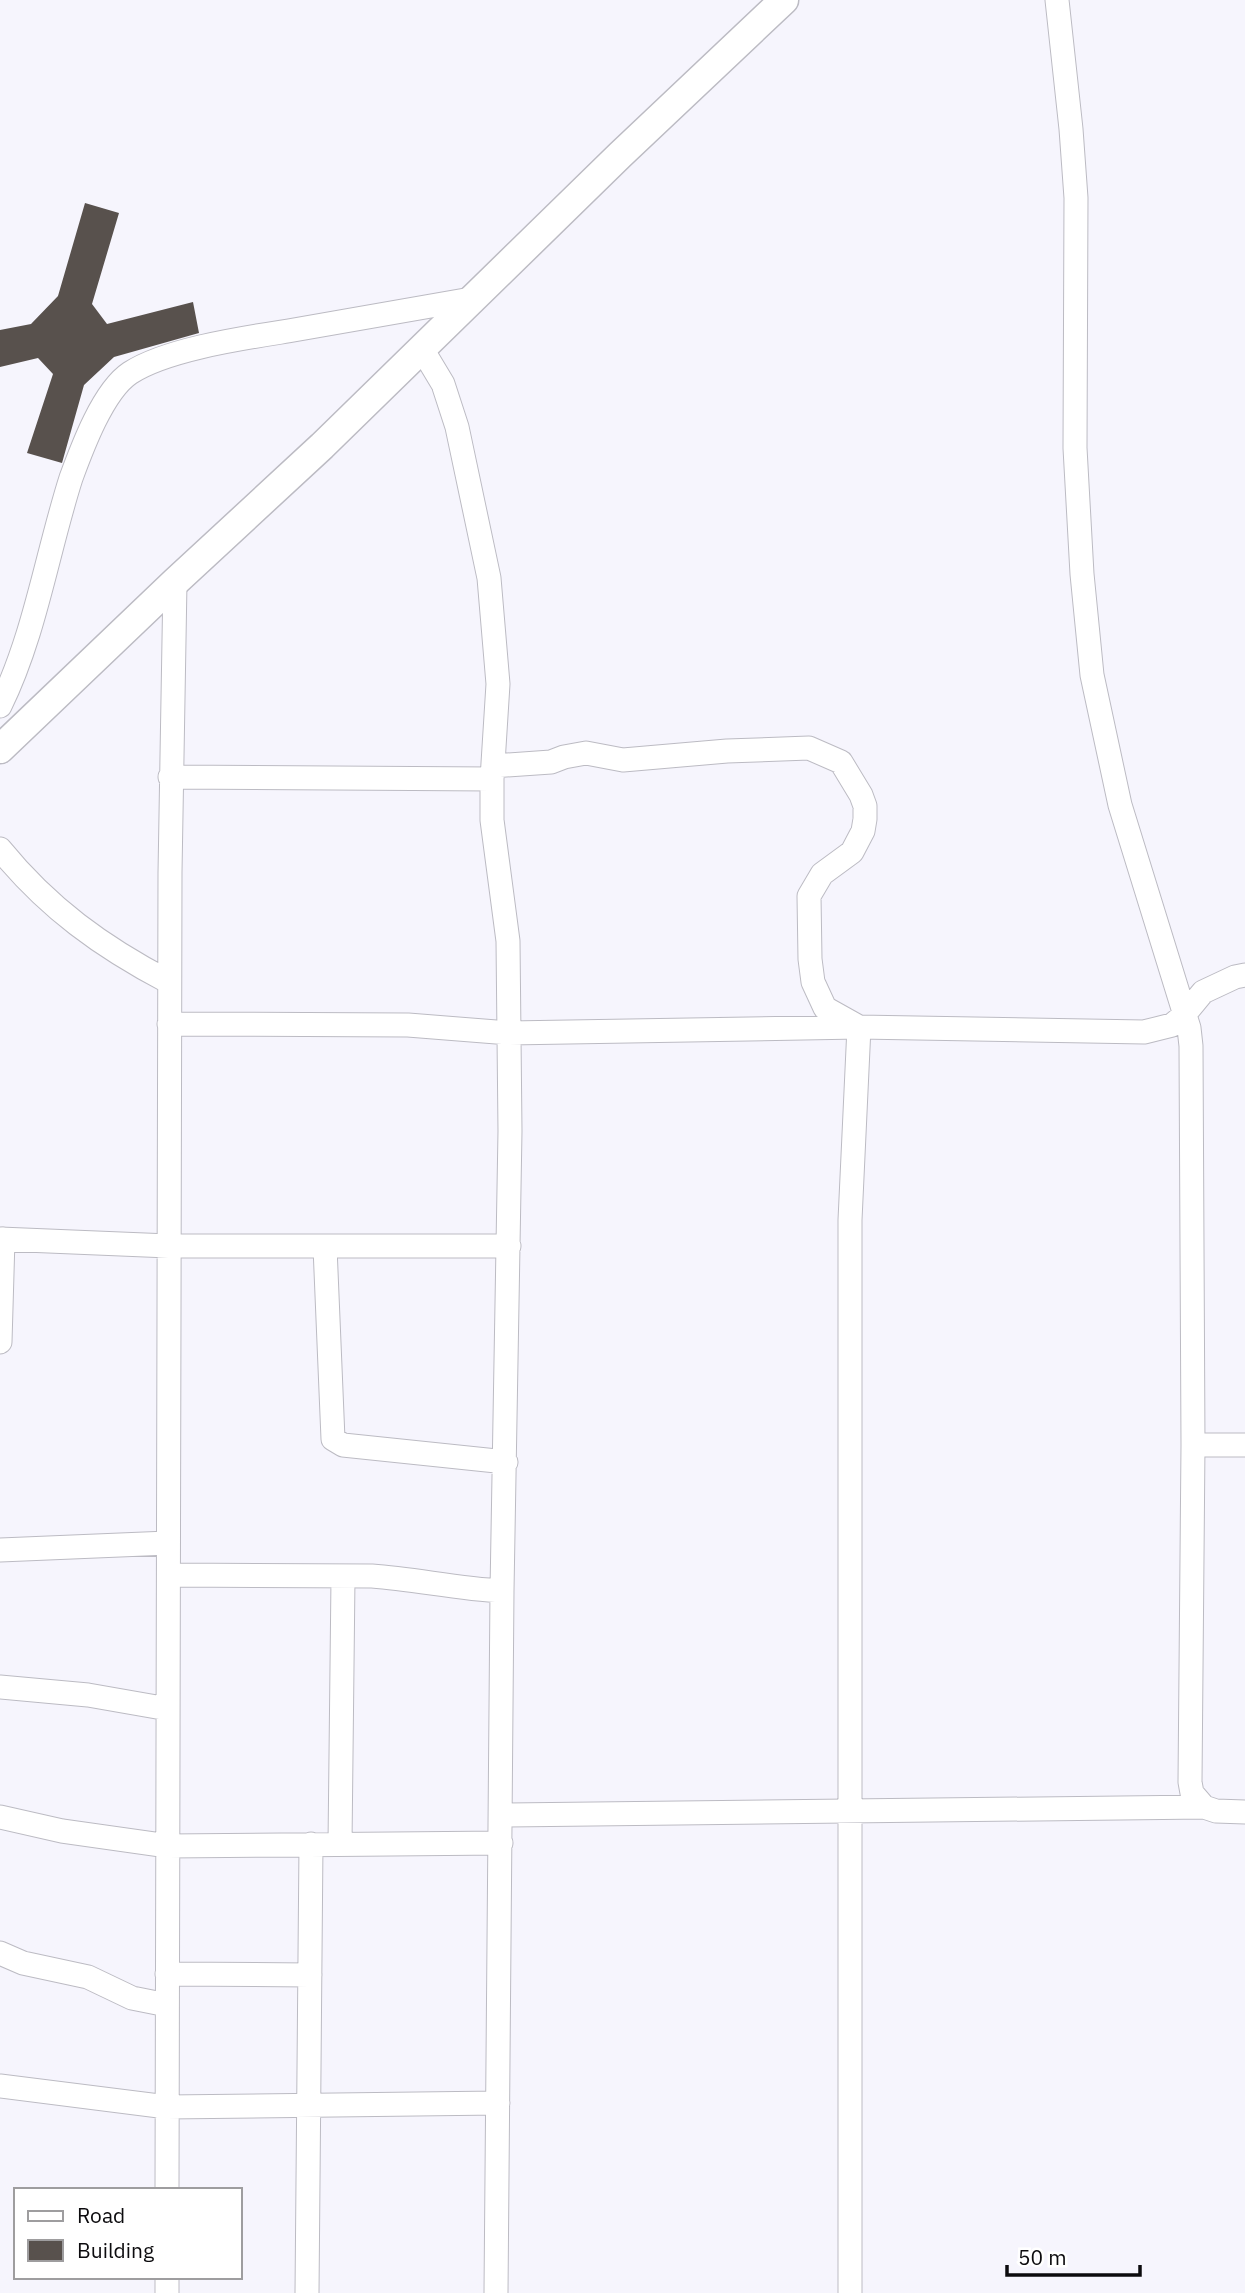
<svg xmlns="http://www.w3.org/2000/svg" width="1245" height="2293" viewBox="0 0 1245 2293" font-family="'IBM Plex Sans',sans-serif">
<rect width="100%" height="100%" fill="#f6f5fd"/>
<path fill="#58514d" d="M85,203L119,213L92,304L107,324L193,302L199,333L114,357L84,385L62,463L27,453L53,374L38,358L0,367V330L31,324L58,296Z"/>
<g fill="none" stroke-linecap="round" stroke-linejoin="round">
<defs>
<path id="minor" d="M1057,0L1071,129L1076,198L1075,448L1082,574L1092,675L1120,805L1189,1028L1191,1046L1193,1445L1190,1782L1192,1793L1204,1807
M422,349L443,384L457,427L489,578L498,684L492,779V820L508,941L510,1131L502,1591L496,2293
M0,706C35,635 47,553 71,478C82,448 103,391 130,373C167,349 244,338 288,331C349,320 410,310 471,299
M493,766L551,762L564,757L586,753L623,760L727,751L809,748L841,762L861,795L865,806V819L863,831L852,852L822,874L809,896L810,959L813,982L825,1008L859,1027L850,1220V2293
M170,777L492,779
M0,849C48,908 102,947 169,982
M169,1024L408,1025L509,1033L859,1027L1144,1032L1172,1025L1184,1015L1203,992L1235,977L1245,975
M0,1239L169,1246H509
M325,1247L333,1439L343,1445L506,1462
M0,1342L3,1239
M1193,1445H1245
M0,1550L168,1543
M170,1575L372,1576C415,1579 458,1589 502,1591
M0,1687L88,1695L168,1709
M501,1815L1204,1807L1216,1811L1245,1812
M0,1817L62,1831L168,1846L501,1843
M340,1844L343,1578
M0,1953L23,1963L88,1977L132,1998L167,2005
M167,1974L310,1975
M0,2086L167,2107L498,2103
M167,2190L170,873L175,582
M167,2277V2293
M307,2293L311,1844"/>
<path id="major" d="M0,749L175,582L322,446L620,155L784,0"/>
</defs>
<use href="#minor" stroke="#bcbbc3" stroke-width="25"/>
<use href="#major" stroke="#bcbbc3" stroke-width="31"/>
<use href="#minor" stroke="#fff" stroke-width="23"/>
<use href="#major" stroke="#fff" stroke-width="28"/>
</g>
<rect x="14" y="2188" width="228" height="91" fill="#ffffff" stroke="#9e9d9f" stroke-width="2"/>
<rect x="28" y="2211" width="35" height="10" fill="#ffffff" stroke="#9e9d9f" stroke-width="2"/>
<text x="77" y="2223" font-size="21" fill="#0c0b0e">Road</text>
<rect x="28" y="2240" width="35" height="21" fill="#58514d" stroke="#9e9d9f" stroke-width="2"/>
<text x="77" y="2258" font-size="21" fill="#0c0b0e">Building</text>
<path d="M1007 2265v10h133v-10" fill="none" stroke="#0c0b0e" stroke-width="3.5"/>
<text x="1018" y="2265" font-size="21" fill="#0c0b0e" stroke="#ffffff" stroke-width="5" paint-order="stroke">50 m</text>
</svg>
